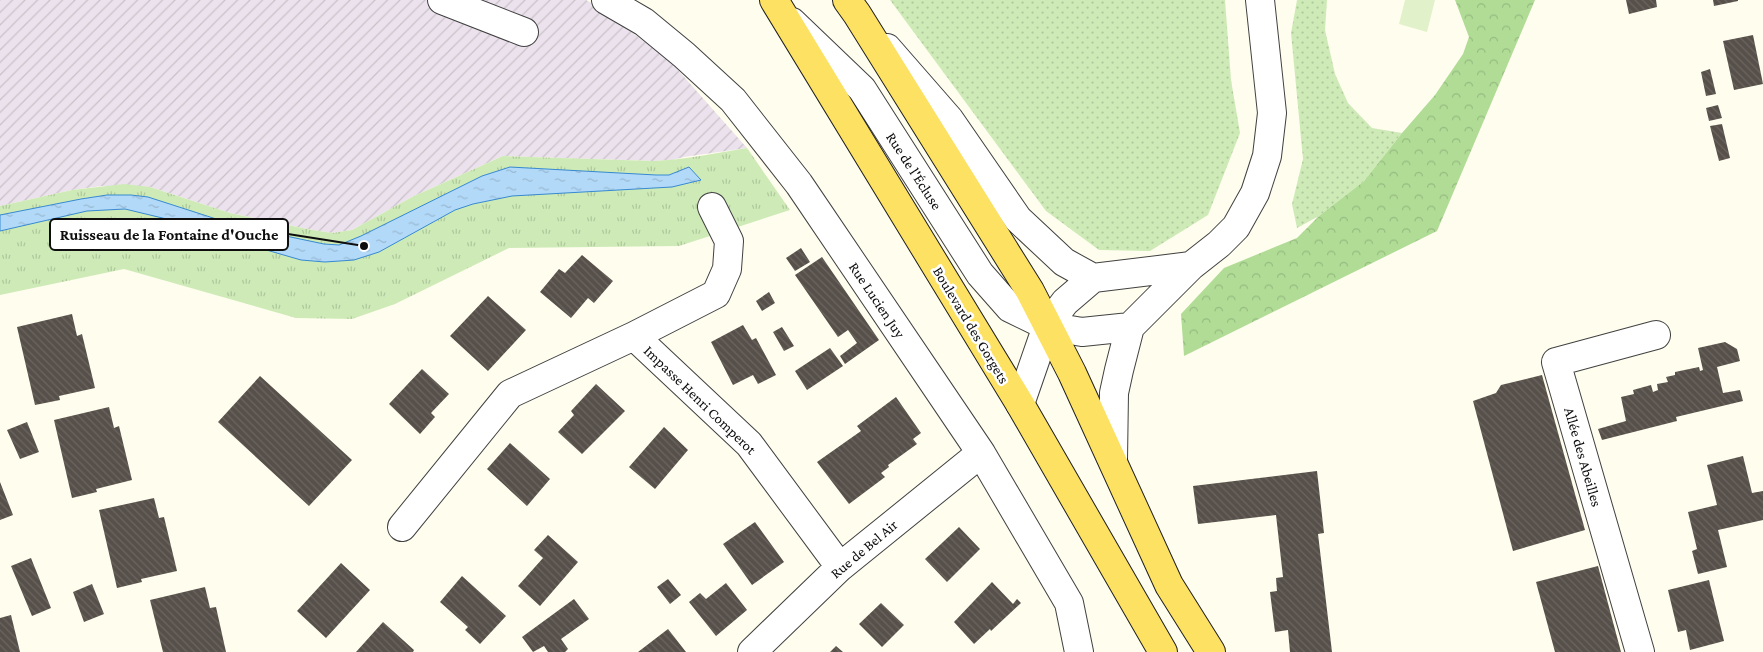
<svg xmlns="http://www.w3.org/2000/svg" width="1763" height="652" viewBox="0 0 1763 652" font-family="'Crimson Pro',serif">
<defs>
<pattern id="industrial-furrows" width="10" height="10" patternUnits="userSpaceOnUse" patternTransform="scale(1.25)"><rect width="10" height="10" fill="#ece2ed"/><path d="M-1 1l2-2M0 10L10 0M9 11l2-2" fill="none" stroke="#c9c1ca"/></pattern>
<pattern id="grass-dots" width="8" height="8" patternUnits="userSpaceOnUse" patternTransform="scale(1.25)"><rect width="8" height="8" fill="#ceebb7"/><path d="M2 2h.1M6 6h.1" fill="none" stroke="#b0c89c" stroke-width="1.8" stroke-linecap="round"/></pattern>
<pattern id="forest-crowns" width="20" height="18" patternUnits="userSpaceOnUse" patternTransform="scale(1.25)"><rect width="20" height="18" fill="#b0dc96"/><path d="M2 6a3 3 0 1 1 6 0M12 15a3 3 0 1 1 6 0" fill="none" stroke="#96bc80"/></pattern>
<pattern id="park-tufts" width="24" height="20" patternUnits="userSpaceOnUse" patternTransform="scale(1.25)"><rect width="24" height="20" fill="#ceebb7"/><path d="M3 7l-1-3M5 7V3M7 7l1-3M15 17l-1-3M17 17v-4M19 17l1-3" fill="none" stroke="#b0c89c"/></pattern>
<pattern id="water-ripples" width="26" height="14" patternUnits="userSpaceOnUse" patternTransform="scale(1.25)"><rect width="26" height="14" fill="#b2d9f8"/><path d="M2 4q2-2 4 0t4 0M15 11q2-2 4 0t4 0" fill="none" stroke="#98b9d3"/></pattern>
<pattern id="building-back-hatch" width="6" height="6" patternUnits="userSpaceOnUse" patternTransform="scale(1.25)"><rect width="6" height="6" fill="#57504a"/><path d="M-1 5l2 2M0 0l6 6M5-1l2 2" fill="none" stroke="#6a6560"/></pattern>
</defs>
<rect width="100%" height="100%" fill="#fffdee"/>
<path fill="url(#industrial-furrows)" d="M0,0H586L597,6L670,61L747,148L684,157L672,160L653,161L503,156L412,197L352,230L332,233L307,229L230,213L150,187L102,186L72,190L0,206Z"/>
<path fill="url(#grass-dots)" d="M890,0H1225L1231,80L1240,133L1208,215L1150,251L1099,250L1046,211Z
M1297,0H1327L1325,30L1335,74L1348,103L1372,128L1402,133L1364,181L1319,216L1297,228L1292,204L1303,159L1291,33Z"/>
<path fill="url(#forest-crowns)" d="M1455,0H1535L1437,231L1184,356L1181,314L1224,268L1297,238L1319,216L1364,181L1402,133L1435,95L1463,54L1469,37Z"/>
<path fill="url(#park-tufts)" d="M747,148L790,210L679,246L509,248L395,304L352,319L296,318L124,269L0,295V206L72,190L124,184L150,187L230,213L307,229L332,233L352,230L412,197L503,156L653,161C684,160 716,153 747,148Z"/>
<path fill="#e1f1c9" d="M1405,0H1435L1427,32L1399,24Z"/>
<path fill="url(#water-ripples)" stroke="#3789d1" d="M510,167L656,175H669L689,167L701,180L672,187L512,196L473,204L455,210L379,252L354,260L325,262L301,260L225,238L179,222L125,209L87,211L0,231V215L81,199L107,195H131L148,197L238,226L324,244L339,245L361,236L482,176Z"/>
<path fill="url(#building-back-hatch)" d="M1626,0H1656L1657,7L1629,14Z
M1713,0H1738V1L1714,6Z
M1753,35L1763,84L1734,90L1723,41Z
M1710,69L1716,94L1706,96L1701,72Z
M1718,105L1722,118L1709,121L1706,108Z
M1722,124L1730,158L1719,161L1710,126Z
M801,248L810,262L795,271L786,258Z
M582,255L613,281L594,303L588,298L571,318L540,292L559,269L565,273Z
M822,257L879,340L845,364L840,356L857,343L848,330L838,337L795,275Z
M769,292L775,303L762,311L756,301Z
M488,296L526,330L488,371L450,336Z
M72,314L77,336L82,334L95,388L59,396L60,400L35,405L17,327Z
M743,325L752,340L756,338L776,375L758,384L753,375L733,385L711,342Z
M782,327L794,346L784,351L773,332Z
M1725,342L1737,349L1740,361L1717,367L1723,393L1740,390L1743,401L1676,417L1677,421L1602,440L1598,429L1626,421L1621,397L1634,394L1633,390L1651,385L1653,392L1658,390L1657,384L1668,382L1666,377L1675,375V372L1699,367L1700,371L1703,370L1698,348Z
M830,348L843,366L807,390L795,371Z
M422,369L449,394L431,413L435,417L420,434L389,404Z
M1542,375L1585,530L1513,551L1473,401L1496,393L1501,385Z
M260,376L352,460L309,506L218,422Z
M596,384L625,411L582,454L558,432L574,415L571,411Z
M896,397L921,433L913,439L917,444L888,465L889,467L881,473L885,477L849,504L817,462L861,431L857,426Z
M109,407L114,428L119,426L132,480L96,489L97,492L72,498L54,420Z
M27,422L39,452L20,459L7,430Z
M664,427L688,450L655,489L629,467Z
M510,443L550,479L527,506L487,469Z
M1743,456L1752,493L1763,491V520L1718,530L1727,567L1698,574L1692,551L1697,549L1688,512L1717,505L1707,465Z
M1317,471L1324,533L1318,534L1332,652H1290L1288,630L1275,632L1270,592L1277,591L1276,578L1283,577L1276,515L1198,524L1193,486Z
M0,482L13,515L0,520Z
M154,498L159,518L164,517L177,571L141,579L142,582L117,588L99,510Z
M755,522L784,562L752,585L723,544Z
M959,527L980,549L947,582L925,559Z
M548,535L578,562L540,606L518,586L543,558L534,550Z
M31,558L51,608L32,616L11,566Z
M341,563L370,590L326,638L297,611Z
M1598,566L1621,652H1555L1536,582Z
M462,576L506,616L480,644L465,630L468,627L440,602Z
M668,579L681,595L670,604L657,587Z
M1709,580L1724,641L1690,650L1686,630L1678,632L1668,590Z
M992,582L1013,604L1017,599L1021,603L991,631L990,629L974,644L954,622Z
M726,583L747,610L716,636L689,602L700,593L706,599Z
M92,584L104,614L84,622L73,592Z
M205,587L210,608L216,607L226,652H163L150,600Z
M574,599L589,619L561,639L568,649L565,652H548L544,646L533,652L522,637Z
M881,603L904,625L882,647L859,624Z
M11,615L20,652H0V618Z
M383,622L414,650L413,652H356Z
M668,629L686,652H638Z
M836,646L843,652H830Z"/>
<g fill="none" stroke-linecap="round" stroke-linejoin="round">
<defs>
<path id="minor" d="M442,0L524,32
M606,0L644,22L684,55L733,100L799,184L981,453L1069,603L1079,652
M792,22L862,89L980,274L1010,308L1047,326L1082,332L1130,327
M887,48L949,119L1018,219L1064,262L1093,278L1191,266
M634,336L716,294L727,269L729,241L712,207
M1020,404L1047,326L1065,302L1093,278
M1113,459L1114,393L1119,370L1130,327L1191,266L1219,244L1236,227L1255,193L1267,156L1272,113L1260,0
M402,527L510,394L634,336L749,444L840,567
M752,652L840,567L981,453
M1640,652L1556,362L1656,335"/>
<path id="major" d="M774,0L1020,404L1163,652
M847,0L857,14L1030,291L1072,373L1169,585L1211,652"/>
</defs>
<use href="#minor" stroke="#414141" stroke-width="30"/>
<use href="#major" stroke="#1f1f1f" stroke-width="30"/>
<use href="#minor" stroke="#fff" stroke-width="28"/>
<use href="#major" stroke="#fce162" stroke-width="28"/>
</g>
<g text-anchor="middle" stroke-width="5" stroke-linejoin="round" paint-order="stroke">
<g font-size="15" fill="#0e0e0e" stroke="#fff">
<text transform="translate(914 171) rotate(57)" y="5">Rue de l'Écluse</text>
<text transform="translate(877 300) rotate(56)" y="5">Rue Lucien Juy</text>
<text transform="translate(971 325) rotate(59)" y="5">Boulevard des Gorgets</text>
<text transform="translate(700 400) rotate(44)" y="5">Impasse Henri Comperot</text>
<text transform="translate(1583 457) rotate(74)" y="5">Allée des Abeilles</text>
<text transform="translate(864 549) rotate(-40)" y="5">Rue de Bel Air</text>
</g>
</g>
<path fill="none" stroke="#0e0e0e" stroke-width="2" d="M364 246L288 234"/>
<circle fill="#0e0e0e" stroke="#fff" stroke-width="2" cx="364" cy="246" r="5"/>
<rect fill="#fff" stroke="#0e0e0e" stroke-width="2" x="50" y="219" width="238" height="31" rx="5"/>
<g font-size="16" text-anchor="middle" font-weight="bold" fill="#0e0e0e">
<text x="169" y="240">Ruisseau de la Fontaine d'Ouche</text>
</g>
</svg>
